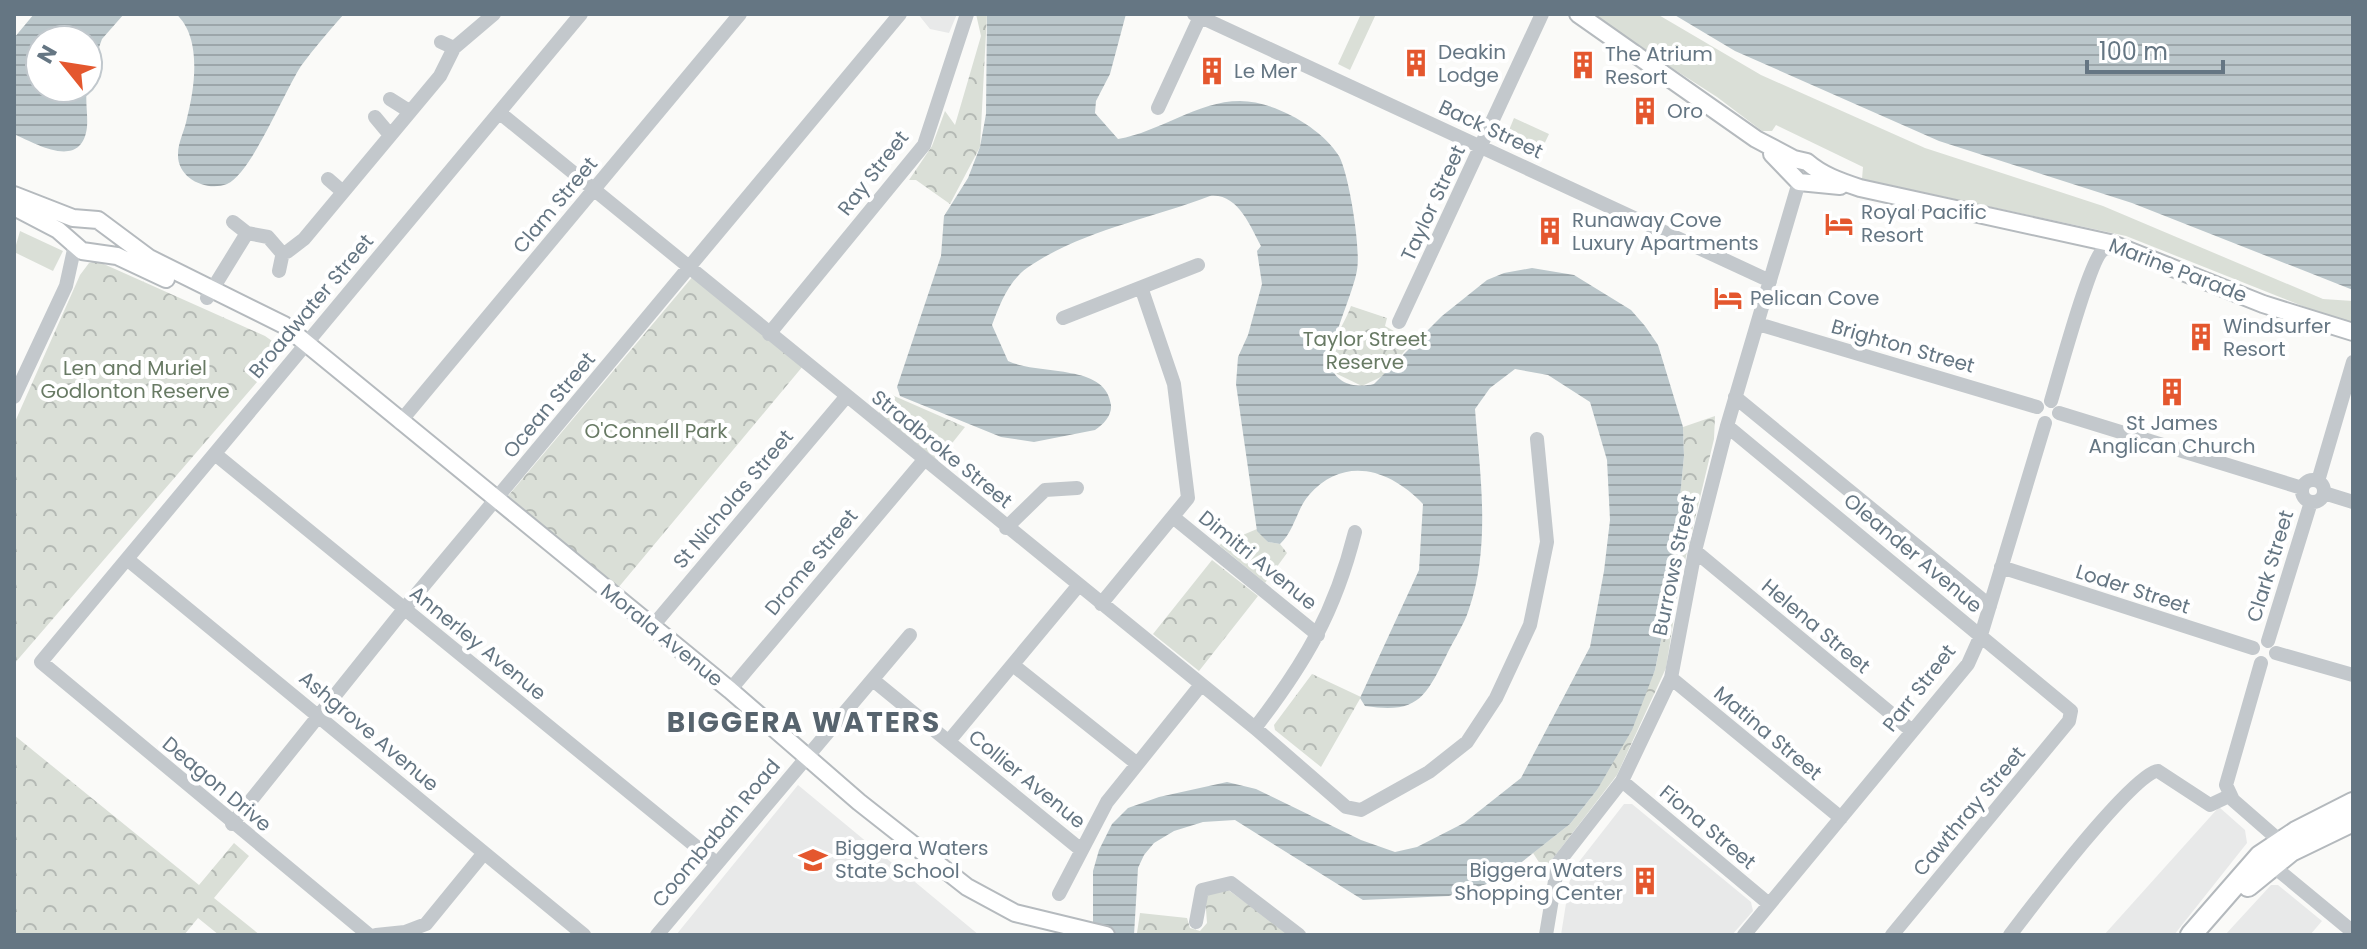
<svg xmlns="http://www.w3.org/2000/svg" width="2367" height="949" viewBox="0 0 2367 949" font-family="Poppins,sans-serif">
<defs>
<pattern id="forest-crowns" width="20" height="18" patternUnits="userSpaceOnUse" patternTransform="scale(2)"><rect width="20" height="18" fill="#dadfd7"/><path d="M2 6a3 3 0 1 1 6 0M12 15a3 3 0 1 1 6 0" fill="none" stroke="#b4b9b4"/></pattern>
<pattern id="water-rules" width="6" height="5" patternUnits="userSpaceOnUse" patternTransform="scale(2)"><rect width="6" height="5" fill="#bbc7cb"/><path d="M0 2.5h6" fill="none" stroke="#9ca6aa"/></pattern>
</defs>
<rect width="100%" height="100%" fill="#fafaf8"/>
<path fill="#e8e9e9" d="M918,14H957L949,33L930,29Z
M798,785L979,935H676Z
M1624,804H1632L1751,902L1753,911L1732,935H1561L1571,872Z
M2219,807L2245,830L2247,843L2174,935H2104Z
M2271,885H2278L2322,921L2310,935H2225Z"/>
<path fill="#dadfd7" d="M1361,14H1376L1350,70L1338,64Z
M1588,14H1657L1761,75L1925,148L2103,206L2323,299L2353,301V326L2126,236L1862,179L1863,167L1776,125L1772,131H1762L1717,97Z
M1514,118L1549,134L1541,151L1507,135Z
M20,231L63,251L53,271L14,252Z"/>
<path fill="url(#forest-crowns)" d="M976,14H987L980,147L950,204L916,180H909L932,146L945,111L955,125L981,36Z
M97,261L265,336L275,343L276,360L14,664V424L80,275L89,263Z
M694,275L803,366L618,588L508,496Z
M1351,306L1387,318L1385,326L1408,339L1410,345L1383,376L1362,386L1337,374C1322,350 1343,329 1351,306Z
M892,395L965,427L937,462L878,414Z
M1715,416L1714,439L1679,586L1666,668L1617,775L1544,870L1533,853L1570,824L1597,790L1655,670L1671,591L1684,456L1683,427Z
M1257,529L1268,542L1280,544L1287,553L1265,583L1219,545Z
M1212,560L1258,596L1199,671L1153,634Z
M1312,674L1361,697L1321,767L1275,730L1274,725Z
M14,735L199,885L234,843L249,856L214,898L260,935H219L198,918L184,935H14Z
M1227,889L1290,935L1137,933L1140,913L1187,918L1190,928L1200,931L1207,923L1205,896Z"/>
<path fill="url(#water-rules)" d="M34,14H124L102,39L88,78V40H40V88H87C85,101 88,114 87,127C82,171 36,144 14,134V38Z
M176,14H344C329,31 314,48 301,66C284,92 251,174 227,184C206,192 177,178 178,154C178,142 185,130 187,118C195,87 202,37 176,14Z
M987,14H1126L1110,74L1096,101L1095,113L1118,139C1160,132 1197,101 1240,101C1274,101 1321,127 1339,156C1349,174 1361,249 1357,270C1354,291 1327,350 1330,364C1336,385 1356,388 1374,384L1442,316L1487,280L1504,273L1532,268L1574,275L1631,310L1645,326L1658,345L1683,427L1684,456L1671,591L1655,670L1632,730L1597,790L1570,824L1499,880L1449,896L1363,900L1235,820L1203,822L1174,831L1154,843L1144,855L1138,868L1134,935H1093V871L1099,850L1112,824L1128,808L1159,797L1227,782L1256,789L1361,840L1395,852L1417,847L1464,823L1521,778L1590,647L1604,571L1610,520L1607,460L1590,402L1548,375L1515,369L1490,388L1475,409C1480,475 1491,545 1469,609C1464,625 1454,639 1447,654C1425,698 1418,714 1365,706L1360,698L1419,570L1423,504C1390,469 1344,455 1309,495C1296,510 1295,530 1280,544L1268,542L1257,531L1236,384L1238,357L1248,335L1262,284L1257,251L1261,246C1250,226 1238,193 1210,196C1150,219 1080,231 1027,268C1008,282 1000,304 992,325L1008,361C1041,376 1106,363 1111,405C1112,415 1104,424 1095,430L1034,442L1001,437L900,396L897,387L941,256L944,216L968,178L980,147L986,114Z
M1673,14H2353V290L2132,203L1939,141L1735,51Z"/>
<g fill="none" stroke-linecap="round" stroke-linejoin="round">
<defs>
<path id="major" d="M1578,14L1756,139L1794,159L1807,162C1822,175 1839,181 1860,188L2110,243L2263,304L2353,332
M1772,154L1799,182L1840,186
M14,195L73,218L98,220L149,258L284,325L730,690L859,802L967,887L1015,913L1106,935
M14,207L58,230L82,251L117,256L166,279"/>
<path id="highway" d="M2248,886L2291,851L2353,821
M2191,935L2260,856L2296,832L2353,803"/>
</defs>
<use href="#major" stroke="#b5babe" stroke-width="20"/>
<use href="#highway" stroke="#b4b9bd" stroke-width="24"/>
<path stroke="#c3c8cc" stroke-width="14" d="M1194,14L1770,281
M441,42L454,48L494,14
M390,99L409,111
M1158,108L1200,17
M500,113L1255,728L1346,807L1361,810L1429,772L1467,742L1496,698L1530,625L1547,542L1537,439
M375,117L390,135
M328,179L343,192
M233,222L247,233L268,237L281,252H287L304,239L440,76L454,48
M279,271L283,252
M207,298L247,233
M1063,318L1198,265
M1399,322L1542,14
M1758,324L2037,407
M769,334L924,145L967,14
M14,397L66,286L75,245
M1735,397L1990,606
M2051,401C2058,378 2090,259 2103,250C2108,246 2116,250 2122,250
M2059,413L2302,488
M400,422L740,14
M1727,426L2071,711L2069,721L1892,935
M215,454L715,862
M2302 491a11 11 0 1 1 22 0a11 11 0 1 1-22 0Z
M2318,481L2353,362
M2324,493L2353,502
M1173,517L1318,635
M1006,528L1045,490L1077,488
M1695,551L1912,731
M127,559L584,935
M2001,567L2253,648
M1101,604L1188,498L1174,384L1142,290
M651,628L846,397
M2268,641L2311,502
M2276,653L2353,675
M2261,663L2226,785L2233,800L2280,841
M1013,665L1136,763
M1671,678L1841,818
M873,680L1080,849
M730,690L924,460
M1255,728C1305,663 1335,612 1355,532
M949,741L1078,586
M1622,781L1769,904
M232,824L405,608L900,14
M2272,865L2353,932
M1059,894L1107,802L1200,686
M1196,922L1202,890L1231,883L1299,935
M369,935L41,662L581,14
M376,935L405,932L426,924L484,853
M657,935L910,635
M1546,935L1558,863L1622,781L1671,678L1695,551L1727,426L1799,182
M1744,935L1968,664L1981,635L2045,423
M2010,935C2029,910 2136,769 2158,771L2210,805L2229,796"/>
<use href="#major" stroke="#fff" stroke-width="16"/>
<use href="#highway" stroke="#fff" stroke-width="20"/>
</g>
<defs>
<symbol id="building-bare" viewBox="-9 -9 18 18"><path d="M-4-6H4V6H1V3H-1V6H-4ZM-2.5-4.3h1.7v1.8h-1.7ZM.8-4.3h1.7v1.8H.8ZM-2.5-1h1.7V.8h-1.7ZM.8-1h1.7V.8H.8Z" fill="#e4572e" stroke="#fff" stroke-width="2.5" paint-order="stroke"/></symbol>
<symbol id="hotel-bare" viewBox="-9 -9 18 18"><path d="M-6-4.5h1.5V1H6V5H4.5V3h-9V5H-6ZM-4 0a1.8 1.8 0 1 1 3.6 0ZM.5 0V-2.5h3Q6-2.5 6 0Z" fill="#e4572e" stroke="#fff" stroke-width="2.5" paint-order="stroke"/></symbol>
<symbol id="school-bare" viewBox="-9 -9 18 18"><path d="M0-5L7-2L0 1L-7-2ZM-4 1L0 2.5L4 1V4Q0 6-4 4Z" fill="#e4572e" stroke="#fff" stroke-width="2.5" paint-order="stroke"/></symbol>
</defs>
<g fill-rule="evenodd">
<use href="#building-bare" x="1396" y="43" width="40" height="40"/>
<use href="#building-bare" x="1563" y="45" width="40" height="40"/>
<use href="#building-bare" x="1192" y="51" width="40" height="40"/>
<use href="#building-bare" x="1625" y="91" width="40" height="40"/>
<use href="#hotel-bare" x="1819" y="204" width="40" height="40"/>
<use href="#building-bare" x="1530" y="211" width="40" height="40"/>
<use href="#hotel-bare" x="1708" y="278" width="40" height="40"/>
<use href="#building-bare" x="2181" y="317" width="40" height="40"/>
<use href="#building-bare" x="2152" y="372" width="40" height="40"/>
<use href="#school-bare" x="793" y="840" width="40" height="40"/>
<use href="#building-bare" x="1625" y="861" width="40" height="40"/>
</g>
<g text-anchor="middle" stroke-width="8" stroke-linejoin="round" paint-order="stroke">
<g font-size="20" fill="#657683" stroke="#fff" text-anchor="start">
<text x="1438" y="59">Deakin<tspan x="1438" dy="23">Lodge</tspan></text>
<text x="1605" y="61">The Atrium<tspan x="1605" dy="23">Resort</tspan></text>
<text x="1234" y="78">Le Mer</text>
<text x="1667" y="118">Oro</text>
<text x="1861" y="219">Royal Pacific<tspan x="1861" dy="23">Resort</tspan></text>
<text x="1572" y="227">Runaway Cove<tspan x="1572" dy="23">Luxury Apartments</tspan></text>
<text x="1750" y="305">Pelican Cove</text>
<text x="2223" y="333">Windsurfer<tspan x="2223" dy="23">Resort</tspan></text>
<text x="2172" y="430" text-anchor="middle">St James<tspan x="2172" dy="23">Anglican Church</tspan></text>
<text x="835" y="855">Biggera Waters<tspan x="835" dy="23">State School</tspan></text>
<text x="1623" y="877" text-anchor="end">Biggera Waters<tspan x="1623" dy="23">Shopping Center</tspan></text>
</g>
<g font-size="20" fill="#657683" stroke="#fff">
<text transform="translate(1491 129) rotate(25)" y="7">Back Street</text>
<text transform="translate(873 173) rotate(-52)" y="7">Ray Street</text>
<text transform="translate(1433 203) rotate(-65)" y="7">Taylor Street</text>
<text transform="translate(555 205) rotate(-50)" y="7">Clam Street</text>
<text transform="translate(2178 270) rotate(21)" y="7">Marine Parade</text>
<text transform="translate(311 306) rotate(-50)" y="7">Broadwater Street</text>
<text transform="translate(1903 346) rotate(16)" y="7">Brighton Street</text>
<text transform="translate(549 405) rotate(-50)" y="7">Ocean Street</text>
<text transform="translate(942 449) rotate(39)" y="7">Stradbroke Street</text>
<text transform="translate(733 499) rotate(-50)" y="7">St Nicholas Street</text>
<text transform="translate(1913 553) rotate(40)" y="7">Oleander Avenue</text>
<text transform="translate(1258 560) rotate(39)" y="7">Dimitri Avenue</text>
<text transform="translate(811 562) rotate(-50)" y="7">Drome Street</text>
<text transform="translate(1674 565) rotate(-78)" y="7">Burrows Street</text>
<text transform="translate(2270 566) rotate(-73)" y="7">Clark Street</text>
<text transform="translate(2133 589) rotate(18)" y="7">Loder Street</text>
<text transform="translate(1816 626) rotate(40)" y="7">Helena Street</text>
<text transform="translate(662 635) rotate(39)" y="7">Morala Avenue</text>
<text transform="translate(478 643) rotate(39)" y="7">Annerley Avenue</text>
<text transform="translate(1919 688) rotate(-52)" y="7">Parr Street</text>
<text transform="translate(369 731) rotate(40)" y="7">Ashgrove Avenue</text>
<text transform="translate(1768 733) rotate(40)" y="7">Matina Street</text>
<text transform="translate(1027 779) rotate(39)" y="7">Collier Avenue</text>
<text transform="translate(217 784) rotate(40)" y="7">Deagon Drive</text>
<text transform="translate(1969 811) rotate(-50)" y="7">Cawthray Street</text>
<text transform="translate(1708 827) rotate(40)" y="7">Fiona Street</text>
<text transform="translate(716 833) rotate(-50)" y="7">Coombabah Road</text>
</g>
<g font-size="20" fill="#687a64" stroke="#fff">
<text x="1365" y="346">Taylor Street<tspan x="1365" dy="23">Reserve</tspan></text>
<text x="135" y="375">Len and Muriel<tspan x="135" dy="23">Godlonton Reserve</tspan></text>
<text x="656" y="438">O'Connell Park</text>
</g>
<g font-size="28" font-weight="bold" letter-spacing="2" fill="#57646e" stroke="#fff">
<text x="804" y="732">BIGGERA WATERS</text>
</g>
</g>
<rect width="2367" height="949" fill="none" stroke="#657683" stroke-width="32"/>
<g transform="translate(64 64) rotate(300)"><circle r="38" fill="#ffffff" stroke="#c1c8cd" stroke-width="2"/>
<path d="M0-6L14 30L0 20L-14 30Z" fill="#e4572e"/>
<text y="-12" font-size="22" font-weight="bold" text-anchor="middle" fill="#657683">N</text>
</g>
<path d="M2087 60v12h136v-12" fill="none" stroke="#657683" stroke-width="4"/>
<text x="2099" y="60" font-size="24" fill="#657683" stroke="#ffffff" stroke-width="6" paint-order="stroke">100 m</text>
</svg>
